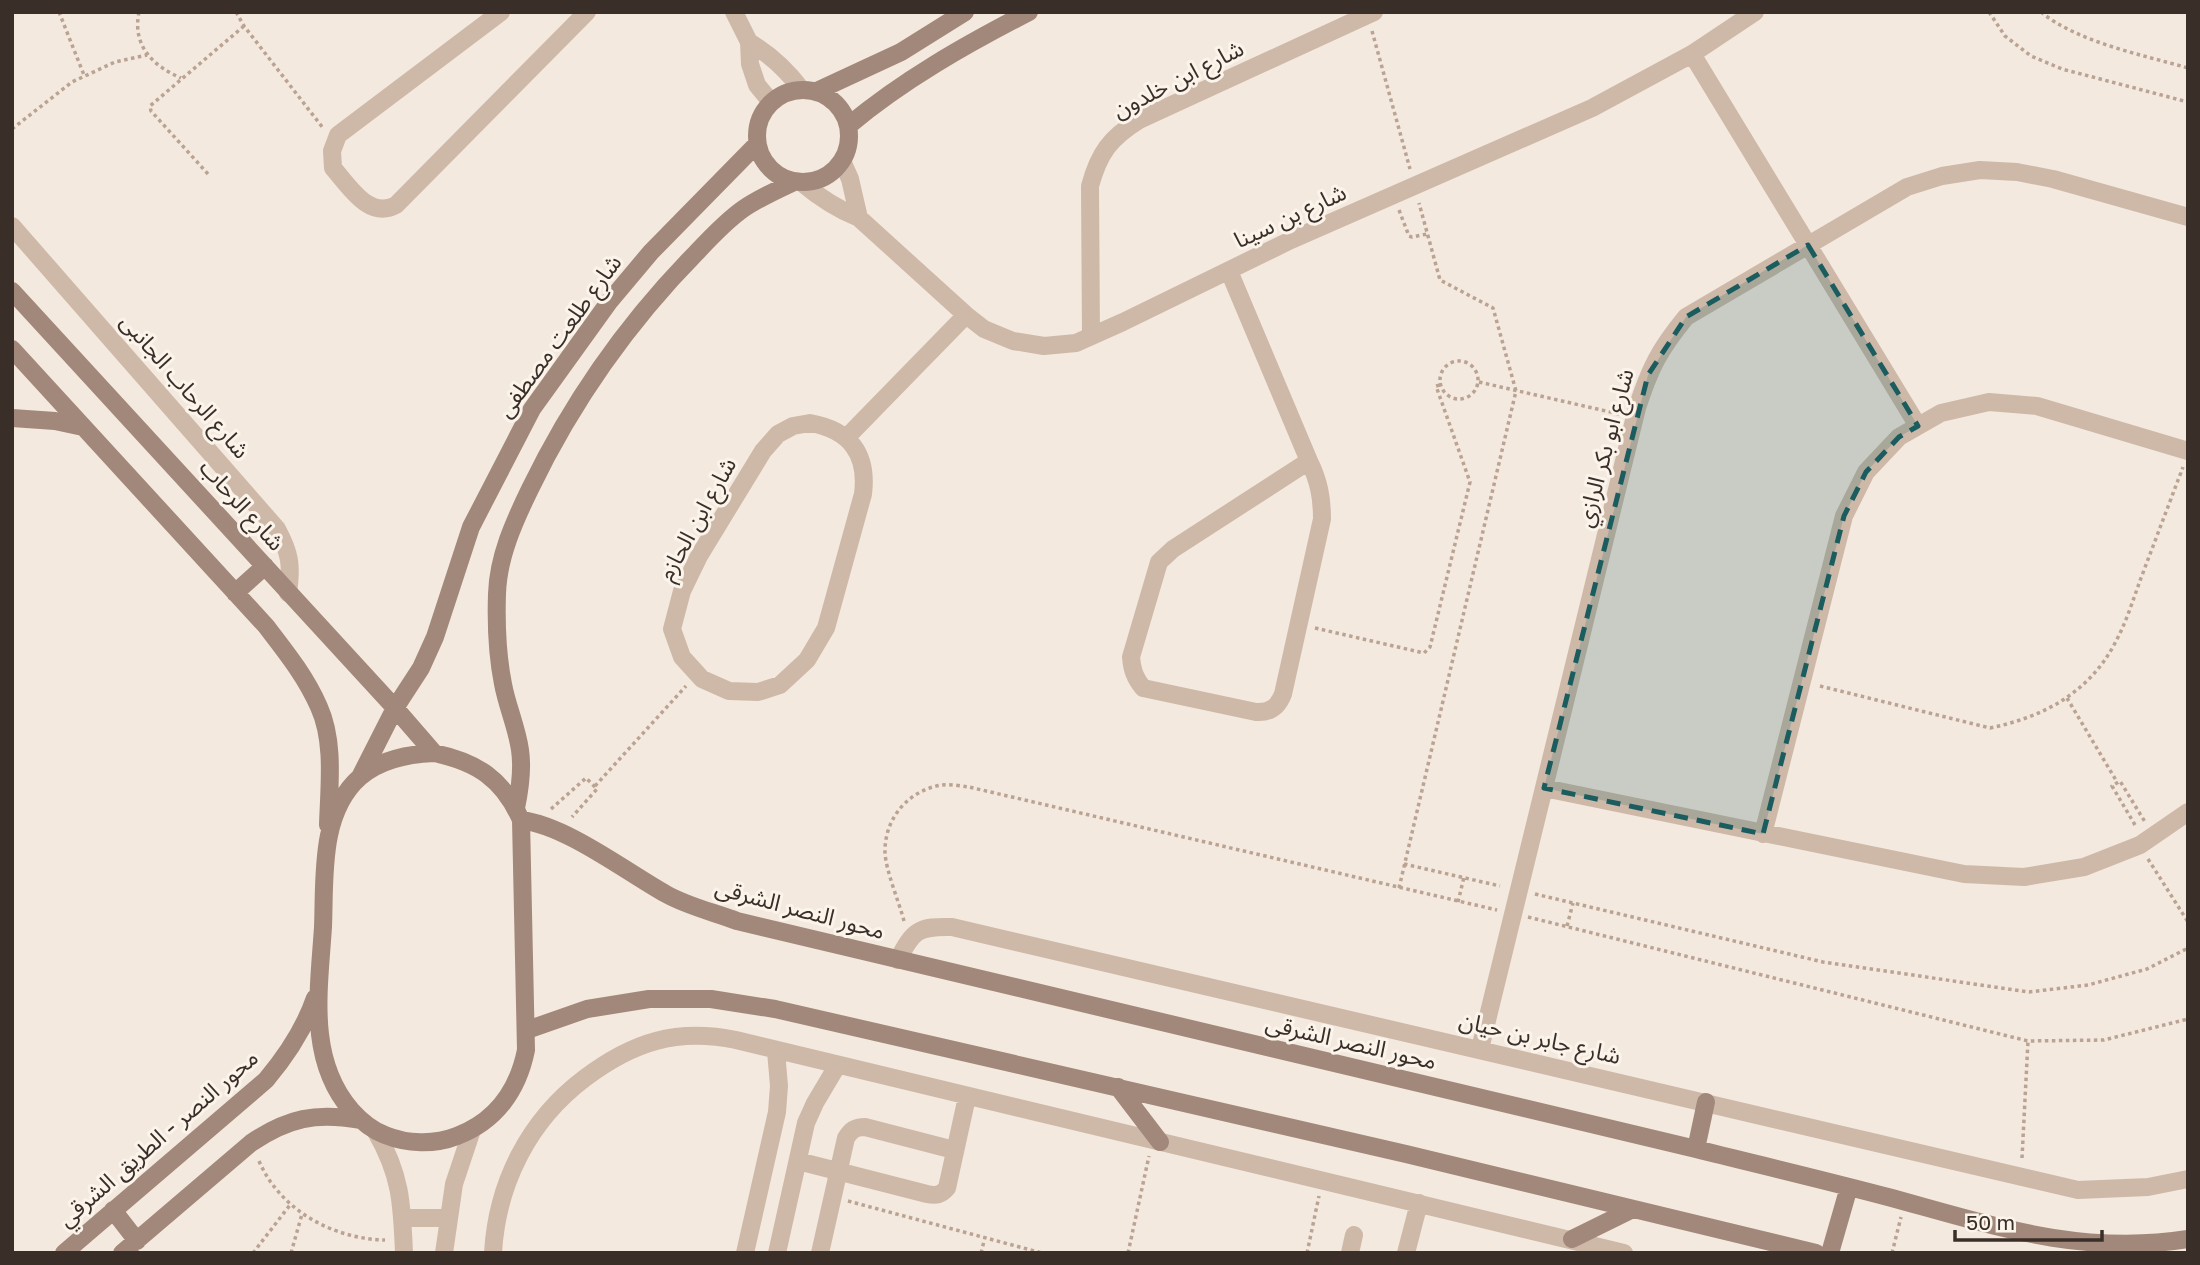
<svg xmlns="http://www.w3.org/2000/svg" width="2200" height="1265" viewBox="0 0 2200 1265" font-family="'Golos Text','Noto Sans Arabic',sans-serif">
<rect width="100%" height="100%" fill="#f4e9de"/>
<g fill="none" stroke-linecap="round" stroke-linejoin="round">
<path stroke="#baa393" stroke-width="3.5" stroke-dasharray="3.5 3.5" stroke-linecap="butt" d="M59,12L84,75
M139,12C132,46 153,66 181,78
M236,12L244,26L323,128
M1989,12L2005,36L2031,56L2062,69L2188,102
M2041,12C2077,42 2143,55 2188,68
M1372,31L1410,169
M12,129L72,82L115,62L147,55
M208,174L151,111L150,106L244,26
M1399,210L1409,236L1412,237L1427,234
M1440 380a19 19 0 1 1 38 0a19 19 0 1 1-38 0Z
M1479,382L1619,414
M1315,628L1424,653L1430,647L1470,482L1436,386L1440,385
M1820,686L1990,728C2043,717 2089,693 2115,643C2126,623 2133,600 2141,578C2155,541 2169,504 2183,467
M2067,698L2117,782
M595,786L686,686
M551,809L586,778L597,789L572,817
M2135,825L2112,786L2120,781L2145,822
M2148,859L2188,922
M1404,864L1500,886
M1399,888L1516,391L1493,308L1440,280L1419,203
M1535,894L1823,962L2029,992L2088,985L2147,969L2188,948
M1458,902L1464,877
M1528,917L2028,1041L2104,1040L2188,1019
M904,921C899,902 886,871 885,853C884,819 908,790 942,785C950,784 961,786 969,787L1497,910
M1567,926L1573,903
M2022,1158L2028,1041
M259,1161C280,1210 333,1239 385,1240
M848,1201L1042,1253
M253,1253L290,1205
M291,1253L302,1214
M981,1253L985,1237
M1128,1253L1149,1156
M1307,1253L1319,1196
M1892,1253L1901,1217"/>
<path stroke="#ceb9a9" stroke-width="18" d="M501,12L338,135L332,151L333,168C349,186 369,220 396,205L587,12
M734,12L749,42L750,64L757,85L771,102
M749,42C771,55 786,69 801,89
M1692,54L1918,426
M842,161L850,179L859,218
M801,182C820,198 837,209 859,218L966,315L984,329L1013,341L1044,346L1076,343L1123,322L1291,240L1592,108L1692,54L1755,12
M12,226L277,529C290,553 292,565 288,593
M1229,271L1309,461L1173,549L1159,562L1131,657C1132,670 1135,678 1143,688L1256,712C1270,713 1278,707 1283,694L1322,519C1322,498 1319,481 1309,461
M1091,336L1090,186C1099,153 1110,138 1139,120L1374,12
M810,423C850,430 868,454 863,494L826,628L807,660L780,685L758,692L729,691L702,679L682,657L672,629L682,591L699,556L763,451L778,434L793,426Z
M846,438L966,315
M1544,788L1964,874L2024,877L2084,867L2140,845L2188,812
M1763,834L1844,516L1866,472L1899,437L1941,413L1989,402L2037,406L2188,451
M898,960C913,930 919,926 952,927L2078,1190L2148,1187L2188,1179
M1480,1049L1637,408C1650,368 1659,350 1686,317L1907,187L1942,176L1980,170L2017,172L2053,179L2188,217
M376,1132C401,1175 402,1204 404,1253
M798,1161L927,1194C936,1196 941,1195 947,1188L967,1097
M403,1218H448
M444,1253L454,1184L472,1130
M493,1253C497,1183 529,1120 585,1078C633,1042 676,1028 736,1040L1624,1253
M745,1253L777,1112L779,1086L776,1051
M777,1253L806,1123L815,1103L837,1066
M820,1253L846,1138C851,1130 855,1127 865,1127L954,1150
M1350,1253L1354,1235
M1406,1253L1419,1203"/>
<path stroke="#a2887a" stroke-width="18" d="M757 136a46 46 0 1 1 92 0a46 46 0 1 1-92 0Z
M817,91L901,52L965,12
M848,126C903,80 965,45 1029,12
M12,291L395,708L434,753
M12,349L266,626C286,652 306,677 319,707C335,742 329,788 328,825
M12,418L55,421L83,427
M235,593L265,566
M434,753C477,762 503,779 521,820L526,1050C518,1090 496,1121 457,1136C434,1145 407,1144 385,1135C371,1130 361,1121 351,1110C307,1059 319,990 323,927C325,879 319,813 360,777C380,760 408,754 434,753Z
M360,777L395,708L421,668L435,637L471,527L532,409L609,302L651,252L757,144
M516,808C520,789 523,770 520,750C517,728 507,706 503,684C497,654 496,624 497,594C498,557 514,522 530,489C572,402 629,321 697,252C711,237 726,221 743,209C759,198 777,190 794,182
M521,820C567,826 625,871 666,894C687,906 713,912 737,921L1696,1149C1760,1165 1824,1180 1888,1197C1991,1225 2080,1256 2188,1239
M527,1030L587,1009L649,999H711L775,1009L1406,1154L1816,1253
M1118,1087L1160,1142
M1696,1149L1706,1102
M113,1210L137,1241
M1572,1239L1633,1209
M64,1253L266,1080C287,1055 304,1030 315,998
M122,1253L251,1143C288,1118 316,1112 360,1120
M1830,1253L1849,1187"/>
</g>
<path fill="#1b5c5f" fill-opacity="0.2" stroke="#1b5c5f" stroke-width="5" stroke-dasharray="14 9" stroke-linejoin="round" d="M1808,245L1918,426L1899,437L1866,472L1844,516L1763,834L1544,788L1648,375L1686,317Z"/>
<g text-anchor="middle" stroke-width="6" stroke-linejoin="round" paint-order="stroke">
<g font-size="23" fill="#3a2e29" stroke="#fbf4eb">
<text transform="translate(1178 79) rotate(-27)" y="8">شارع ابن خلدون</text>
<text transform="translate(1290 216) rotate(-25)" y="8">شارع بن سينا</text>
<text transform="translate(559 336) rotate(-54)" y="8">شارع طلعت مصطفى</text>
<text transform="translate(185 386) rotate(49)" y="8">شارع الرحاب الجانبى</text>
<text transform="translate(1605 448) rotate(-75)" y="8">شارع ابو بكر الرازي</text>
<text transform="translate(242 505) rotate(48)" y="8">شارع الرحاب</text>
<text transform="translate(697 519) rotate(-61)" y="8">شارع ابن الحازم</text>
<text transform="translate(800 909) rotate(15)" y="8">محور النصر الشرقى</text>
<text transform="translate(1540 1038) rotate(13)" y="8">شارع جابر بن حيان</text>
<text transform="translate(1351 1042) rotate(13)" y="8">محور النصر الشرقى</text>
<text transform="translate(158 1138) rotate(-41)" y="8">محور النصر - الطريق الشرقي</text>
</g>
</g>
<rect width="2200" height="1265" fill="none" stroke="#3a2e29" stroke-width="28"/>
<path d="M1955 1230v10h147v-10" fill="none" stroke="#3a2e29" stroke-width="3.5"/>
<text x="1966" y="1230" font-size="21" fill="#3a2e29" stroke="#fbf4eb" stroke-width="5" paint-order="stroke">50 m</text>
</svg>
